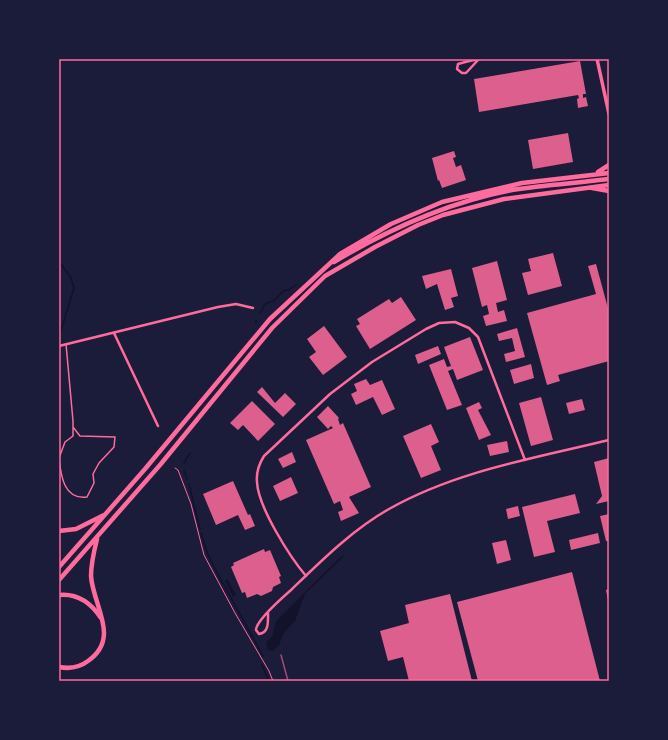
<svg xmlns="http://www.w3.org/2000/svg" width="668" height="740" viewBox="0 0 668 740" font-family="Georgia,serif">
<rect width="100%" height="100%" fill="#1b1b3a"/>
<path fill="#12122b" d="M227,579L236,595L233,597L225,581Z
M306,591L295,621L283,634L279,645L273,651L268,650L266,642L272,637L276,621Z"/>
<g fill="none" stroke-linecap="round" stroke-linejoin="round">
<path stroke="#12122b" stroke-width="1.5" d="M59,261L71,278L74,288L59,337
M260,313L265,304L275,300L283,291L289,290L296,285
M256,323V320
M184,463L190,453
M184,471L187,479
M189,484L200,529
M201,533L207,552L214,567L263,656
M306,592L343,556
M262,665L269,681"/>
</g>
<path fill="#dd5f8e" d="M580,61L586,94H583V98L586,97L588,106L578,108L577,99L579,98L578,95L479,112L474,79Z
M568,133L573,162L533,169L528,140Z
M454,151L456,157L453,158L456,167L461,165L466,180L442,188L439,180L438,181L432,158Z
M553,253L562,286L528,295L522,273L531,271L528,259Z
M497,261L507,300L496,303L498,312L504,310L507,321L486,326L483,316L489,314L487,305L482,307L472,268Z
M596,264L609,312V361L558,375L560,381L547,385L527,313L596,294L588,266Z
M451,269L458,296L451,298L454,307L445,310L437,284L426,289L422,276Z
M401,297L416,320L370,349L356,326L360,324L357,319L389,299L392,303Z
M324,326L347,357L323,375L309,357L316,352L307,339Z
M517,328L525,357L506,362L504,354L515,351L512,338L499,341L497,334Z
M470,337L483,370L457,380L453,369L448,371L462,405L447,410L429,365L444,359L447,367L451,366L444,347Z
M438,346L441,354L418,364L415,355Z
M531,364L534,378L514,384L510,370Z
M366,379L370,385L382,380L395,409L382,415L373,397L356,405L351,394L357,391L354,384Z
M262,387L275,403L285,393L296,404L283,417L257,392Z
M541,397L553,440L531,446L519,403Z
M582,399L585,410L569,414L566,403Z
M252,401L275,424L258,441L243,425L238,430L230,423Z
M479,402L482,408L478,410L491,435L479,440L466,408Z
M328,406L339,418L338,419L340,425L343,423L371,487L349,497L359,513L341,521L338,512L343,510L340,501L334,504L306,440L333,428L331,426L328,429L317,417Z
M431,424L439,442L431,446L441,470L421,478L403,436Z
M507,441L509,452L490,456L487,445Z
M292,452L296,462L283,468L278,459Z
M609,458V501L596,504L602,496L594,462Z
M291,477L298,493L280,501L273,486Z
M233,481L248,515L250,514L255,526L245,530L238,515L216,525L203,494Z
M575,494L580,513L547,521L555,552L534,557L522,507Z
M518,506L520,516L508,519L506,509Z
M609,514V541H606L600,516Z
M598,533L600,543L571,550L569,540Z
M506,540L511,560L497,564L492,543Z
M264,549L265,552L270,550L281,576L279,577L281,583L273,587L272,591L261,596L257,594L247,598L245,592L242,593L231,567L234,565L233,563Z
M572,572L600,681H478L457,602Z
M609,589V600H608L606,590Z
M450,594L472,681H409L403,657L388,661L380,631L409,623L405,605Z"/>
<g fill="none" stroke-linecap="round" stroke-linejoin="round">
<path stroke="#ff6b9d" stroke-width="1" d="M175,468L178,470L191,504L204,555L235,613L269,671L273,681"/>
<path stroke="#ff6b9d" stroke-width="1.5" d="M59,458L65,442L73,436V421L66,344
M59,459C61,476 64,500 87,497L94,483L93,474L99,463L114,447L115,437L80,436L73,427"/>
<path stroke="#ff6b9d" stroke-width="2.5" d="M478,60L466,73H462L457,69L458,64C465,62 473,60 481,59
M114,333L158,426
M59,346L218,307L236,304L253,308
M306,576C290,557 258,507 257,482C256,472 259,464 264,456L330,394L372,362L426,329L439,323L455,322L469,328L478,337L525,460
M268,613C268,622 269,633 259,634L256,630C256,621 283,597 291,590C321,561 352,530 389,509C456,471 535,458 609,440"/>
<path stroke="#ff6b9d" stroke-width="3.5" d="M597,59L609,114"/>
<path stroke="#ff6b9d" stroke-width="4.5" d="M598,172L609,165
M592,188L609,191
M334,262C389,229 449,202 512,190C544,185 577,183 609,179
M59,531L76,529L104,515
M59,567L145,469L270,319L340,254L391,224L442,202L522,183L609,173
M59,580L160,465L272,328L325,276L375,247L418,225L443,215L504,199L609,185
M59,595C78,593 91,603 101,618
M59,667C69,669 80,667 88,661C121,638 93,606 91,576C91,564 94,551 97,539"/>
<path stroke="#a44b75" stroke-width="1.5" d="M281,655L288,681"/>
</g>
<rect width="668" height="740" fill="none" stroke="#1b1b3a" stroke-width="120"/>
<rect x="60" y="60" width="548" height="620" fill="none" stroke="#ff6b9d" stroke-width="1.5"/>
</svg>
